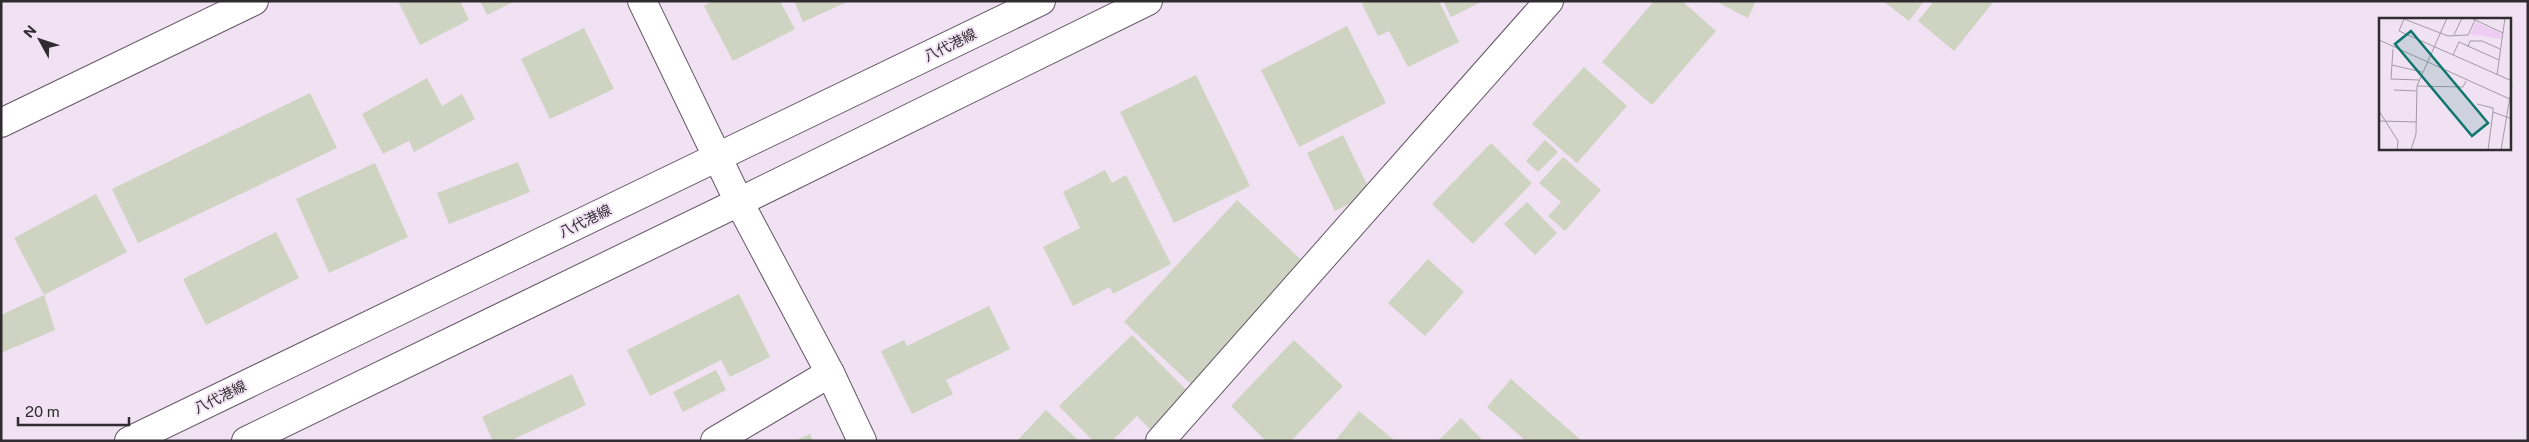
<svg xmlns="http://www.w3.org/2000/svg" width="2529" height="442" font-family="'Public Sans','Noto Sans JP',sans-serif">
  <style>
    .building { fill: #ced4c1 }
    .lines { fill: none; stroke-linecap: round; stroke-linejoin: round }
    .street-casing { stroke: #655966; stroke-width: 30 }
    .secondary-casing { stroke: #655966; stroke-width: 30 }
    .street { stroke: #fff; stroke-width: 28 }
    .secondary { stroke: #fff; stroke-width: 28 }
    .labels { text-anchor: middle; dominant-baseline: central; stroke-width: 4; stroke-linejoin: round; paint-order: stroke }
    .street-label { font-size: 14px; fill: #302b31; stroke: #f0e2f2 }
    .inset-road { fill: none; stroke: #a399a5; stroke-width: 1 }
    .view { fill: #0f766e; fill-opacity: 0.15; stroke: #0f766e; stroke-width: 2.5 }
    .inset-edge { fill: none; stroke: #302b31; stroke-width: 2.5 }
  </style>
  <rect width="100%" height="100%" fill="#f0e2f2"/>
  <path class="building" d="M 398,1 L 460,1 L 469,20 L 420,45 Z
    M 480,1 L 515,1 L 487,15 Z
    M 712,1 L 780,1 L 795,29 L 733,61 L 704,6 Z
    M 794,1 L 849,1 L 803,22 Z
    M 1367,1 L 1439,1 L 1459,42 L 1408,67 L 1389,31 L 1378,36 L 1362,4 Z
    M 1443,1 L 1483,1 L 1451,17 Z
    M 1654,1 L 1682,1 L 1716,31 L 1652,105 L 1602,62 Z
    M 1715,1 L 1756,1 L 1748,18 Z
    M 1883,1 L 1924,1 L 1909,21 Z
    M 1934,1 L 1994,1 L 1954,51 L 1918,21 Z
    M 1347,26 L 1386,103 L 1299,147 L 1261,70 Z
    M 584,28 L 614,89 L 550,119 L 521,59 Z
    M 1584,67 L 1627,106 L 1577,163 L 1532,124 Z
    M 1196,75 L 1250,186 L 1174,223 L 1120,112 Z
    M 427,78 L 442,106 L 462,94 L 475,119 L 414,152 L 409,141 L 383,154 L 362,114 Z
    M 310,93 L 337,148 L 138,243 L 112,189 Z
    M 1343,135 L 1371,193 L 1335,211 L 1307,153 Z
    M 1545,140 L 1558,152 L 1538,172 L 1526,161 Z
    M 1491,143 L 1532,183 L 1473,244 L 1432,204 Z
    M 1563,157 L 1601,190 L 1565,231 L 1548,216 L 1561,202 L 1539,183 Z
    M 518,162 L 530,192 L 449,224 L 437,193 Z
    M 375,163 L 408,237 L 329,273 L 296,199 Z
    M 1105,170 L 1112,183 L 1126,175 L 1171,264 L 1113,294 L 1110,287 L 1073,306 L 1043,247 L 1080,228 L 1063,192 Z
    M 96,194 L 127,252 L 44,295 L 55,330 L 1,353 L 1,315 L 44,295 L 14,238 Z
    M 1237,200 L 1308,266 L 1195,388 L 1124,322 Z
    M 1527,202 L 1557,233 L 1535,255 L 1504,224 Z
    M 276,232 L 299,278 L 206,325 L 183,279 Z
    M 1428,259 L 1464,292 L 1425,336 L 1388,303 Z
    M 739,294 L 770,357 L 730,377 L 721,360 L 650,396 L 627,350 Z
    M 989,306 L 1010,349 L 946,380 L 953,394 L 912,414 L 881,351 L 904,340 L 907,346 Z
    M 1132,335 L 1194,398 L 1156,435 L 1137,416 L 1112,441 L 1093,441 L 1059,406 Z
    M 1294,340 L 1343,386 L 1291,441 L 1266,441 L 1231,406 Z
    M 716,370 L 726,390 L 683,412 L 673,392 Z
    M 572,374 L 586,405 L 510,441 L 493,441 L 482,417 Z
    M 1511,379 L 1582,441 L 1526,441 L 1487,407 Z
    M 1046,410 L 1079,441 L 1017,441 Z
    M 1359,411 L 1395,441 L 1335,441 Z
    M 1461,418 L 1483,441 L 1438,441 Z
    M 810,434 L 813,441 L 795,441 Z"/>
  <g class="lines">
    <g class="street-casing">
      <path id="street" d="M 715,441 L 830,373
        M 1160,441 L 1549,1"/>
    </g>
    <g class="secondary-casing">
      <path id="secondary" d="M 642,1 L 739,202 L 830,373 L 862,441
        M 1,123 L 254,1
        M 129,441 L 1041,1
        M 246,441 L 739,202 L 1148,1"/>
    </g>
    <use href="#street" class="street"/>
    <use href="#secondary" class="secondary"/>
  </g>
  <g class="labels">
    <g class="street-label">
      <text transform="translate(950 45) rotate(-26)">八代港線</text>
      <text transform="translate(585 221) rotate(-26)">八代港線</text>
      <text transform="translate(220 397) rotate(-26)">八代港線</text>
    </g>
  </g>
  <g transform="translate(2379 18)">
    <rect width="132" height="132" fill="#f0e2f2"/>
    <path d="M 97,4 L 123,16 L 122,21 L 91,16 Z" fill="#edcdf1"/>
    <path class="inset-road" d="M 92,0 L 124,15M 97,0 L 89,17 L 69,18 L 25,1 L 20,13 L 133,63M 75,17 L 83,0M 0,22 L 133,82M 89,29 L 91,23 L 103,23 L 121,31M 14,31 L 12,61 L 40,62M 74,37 L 80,24 L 120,42M 13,47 L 43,54M 118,57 L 126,0M 38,68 L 84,69 L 87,63M 15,72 L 38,73M 98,86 L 114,90 L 114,94M 0,93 L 19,123 L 18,132M 0,103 L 38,104M 32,132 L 37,116 L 38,68 L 68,0M 109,132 L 114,94 L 133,101M 122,132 L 133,67"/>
    <path class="view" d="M 32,13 L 109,105 L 93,118 L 16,26 Z"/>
    <rect width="132" height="132" class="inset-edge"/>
  </g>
  <rect width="2529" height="442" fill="none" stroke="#302b31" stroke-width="5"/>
  <g transform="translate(40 40) rotate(310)" stroke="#f0e2f2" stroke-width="4" paint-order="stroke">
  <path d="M0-4L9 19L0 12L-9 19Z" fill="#302b31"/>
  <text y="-8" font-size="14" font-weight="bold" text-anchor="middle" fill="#302b31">N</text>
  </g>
  <path d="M18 417v8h111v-8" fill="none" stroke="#302b31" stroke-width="2.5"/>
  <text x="25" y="417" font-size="15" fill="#302b31" stroke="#f0e2f2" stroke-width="4" paint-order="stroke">20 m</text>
</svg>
